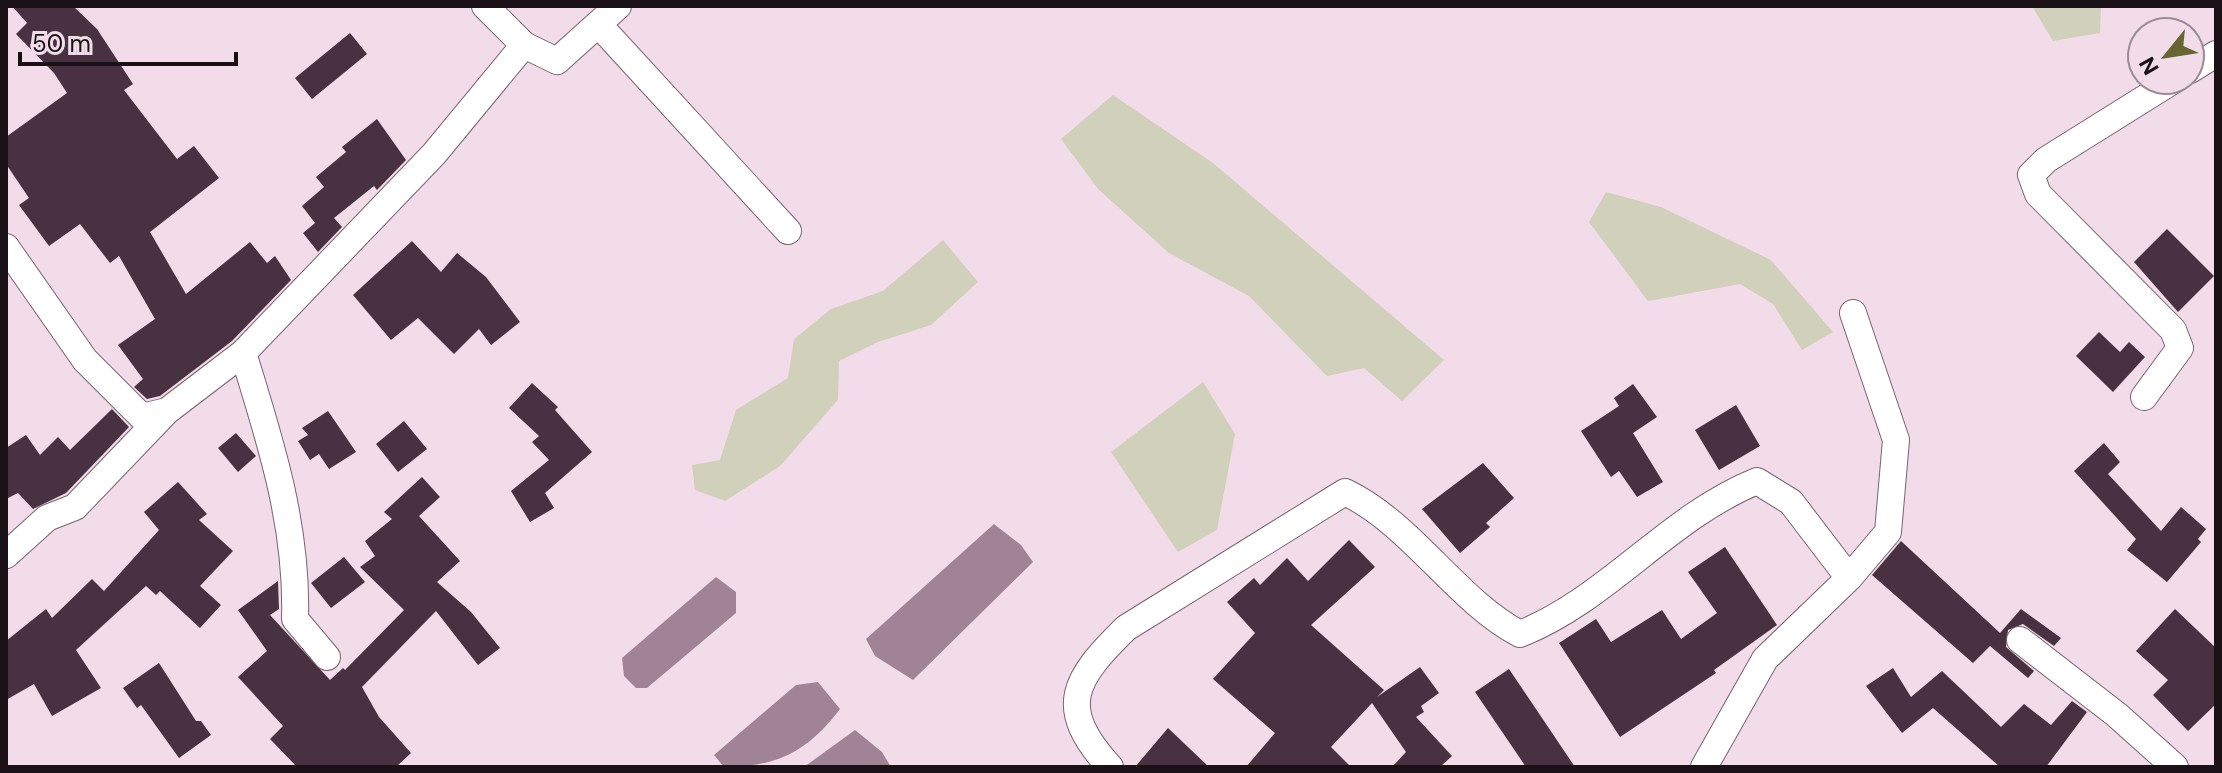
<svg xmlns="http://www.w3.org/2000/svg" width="2222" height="773" font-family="'DM Sans',sans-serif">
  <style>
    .green { fill: #d0d0bb }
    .water { fill: #a08496 }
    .building { fill: #483140 }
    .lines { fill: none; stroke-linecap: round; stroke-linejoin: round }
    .street-casing { stroke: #776470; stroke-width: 28 }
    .street { stroke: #fff; stroke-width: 26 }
  </style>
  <rect width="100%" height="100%" fill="#f2dcea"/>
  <path class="green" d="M 2032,6 L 2101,6 L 2100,33 L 2053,41 Z
    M 1113,95 L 1213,163 L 1444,360 L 1402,401 L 1364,368 L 1327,376 L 1249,296 L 1169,253 L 1098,189 L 1061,139 Z
    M 1606,192 L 1661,207 L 1771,260 L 1833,332 L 1802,350 L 1773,304 L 1740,284 L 1648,301 L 1589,222 Z
    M 943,240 L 978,282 L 931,325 L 878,342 L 839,361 L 838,400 L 780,466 L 725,501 L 695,490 L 692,465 L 720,460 L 736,410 L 788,378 L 794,339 L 831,309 L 883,291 Z
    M 1203,382 L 1235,434 L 1217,530 L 1178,552 L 1111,452 Z"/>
  <path class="water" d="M 994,524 L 1021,545 L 1033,562 L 913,680 L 875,656 L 866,639 Z
    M 716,577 L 736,592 L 736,613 L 647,688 L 636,688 L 624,676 L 622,658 Z
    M 818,682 L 840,709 C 808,751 778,767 724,767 L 714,755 L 796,685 Z
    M 855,730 L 882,752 L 891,767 L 804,767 Z"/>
  <path class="building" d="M 12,6 L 73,6 L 97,29 L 133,84 L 124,90 L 177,159 L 194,146 L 219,178 L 150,232 L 186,294 L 250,242 L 267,263 L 275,256 L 291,280 L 232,341 L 160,396 L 147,399 L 134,387 L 143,379 L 118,345 L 155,319 L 119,256 L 110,263 L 80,224 L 49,246 L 19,205 L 29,198 L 6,164 L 6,137 L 67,93 L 54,73 L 16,34 L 27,23 Z
    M 350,33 L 367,54 L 312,99 L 295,78 Z
    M 377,119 L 406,160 L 377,190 L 374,186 L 334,218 L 342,227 L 318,252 L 303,233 L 315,223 L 302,206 L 324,187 L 316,177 L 346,152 L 342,147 Z
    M 2167,229 L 2214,276 L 2178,312 L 2134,262 Z
    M 412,241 L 441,272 L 457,253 L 486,277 L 520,322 L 491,345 L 479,329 L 454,354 L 418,318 L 391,340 L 353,295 Z
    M 2099,332 L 2120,352 L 2129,342 L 2145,357 L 2113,392 L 2076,356 Z
    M 532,383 L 558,407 L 555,410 L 592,452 L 545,493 L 554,508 L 530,522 L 511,491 L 549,460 L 532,442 L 539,436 L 509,408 Z
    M 1633,384 L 1657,417 L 1633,433 L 1663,482 L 1637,497 L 1619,471 L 1611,477 L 1581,431 L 1619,406 L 1614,398 Z
    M 1736,405 L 1760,446 L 1719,470 L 1695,430 Z
    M 112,409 L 129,427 L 66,493 L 33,509 L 18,493 L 6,499 L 6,448 L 26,435 L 40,455 L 58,437 L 70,450 Z
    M 328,411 L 356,452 L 329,469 L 319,454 L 310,460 L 298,441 L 308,435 L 302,428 Z
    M 404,421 L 427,449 L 398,472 L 376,444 Z
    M 236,433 L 256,456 L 238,472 L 218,448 Z
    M 2104,443 L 2120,462 L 2108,474 L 2161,531 L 2181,507 L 2206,529 L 2198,539 L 2201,542 L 2167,582 L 2127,550 L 2136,539 L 2074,471 Z
    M 1483,463 L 1514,498 L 1486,523 L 1490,527 L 1460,553 L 1422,509 Z
    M 422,477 L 440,497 L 419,516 L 460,561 L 437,582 L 471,612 L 500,648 L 478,665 L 436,611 L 362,687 L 379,717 L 411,753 L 396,767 L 297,767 L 270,739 L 283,726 L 238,677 L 267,651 L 238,610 L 278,581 L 279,609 L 270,615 L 330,680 L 343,668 L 345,670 L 404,610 L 360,567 L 375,556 L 365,541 L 392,519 L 384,512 Z
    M 178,482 L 207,514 L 199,520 L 233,551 L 200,586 L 221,605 L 200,628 L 160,591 L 156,595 L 146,586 L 76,650 L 101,688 L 52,716 L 34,684 L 6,700 L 6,641 L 46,609 L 52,618 L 92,579 L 104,591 L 159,530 L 144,512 Z
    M 1349,540 L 1375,567 L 1311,625 L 1384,690 L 1377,697 L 1420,667 L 1439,693 L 1421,706 L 1424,712 L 1416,717 L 1452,756 L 1440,767 L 1392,767 L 1406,752 L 1372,703 L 1331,747 L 1351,767 L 1246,767 L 1275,733 L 1213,679 L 1255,633 L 1227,602 L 1254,578 L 1260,585 L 1287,558 L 1308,581 Z
    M 1901,541 L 2000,633 L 2021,609 L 2061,638 L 2054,646 L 2023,624 L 2008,630 L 2006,647 L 2034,671 L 2028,678 L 1990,646 L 1973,663 L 1872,575 Z
    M 1725,547 L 1777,625 L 1714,670 L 1716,673 L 1620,737 L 1559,643 L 1596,619 L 1611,642 L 1662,610 L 1681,639 L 1717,613 L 1688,572 Z
    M 344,557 L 365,582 L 331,608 L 311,583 Z
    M 2175,609 L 2216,648 L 2216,704 L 2188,731 L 2153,695 L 2168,680 L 2136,651 Z
    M 159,663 L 196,721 L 201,721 L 211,735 L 179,758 L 141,705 L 137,708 L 123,688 Z
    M 1893,668 L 1911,697 L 1942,671 L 2001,727 L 2024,704 L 2051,725 L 2072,701 L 2087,712 L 2046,767 L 2000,767 L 1933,708 L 1902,733 L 1866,686 Z
    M 1509,669 L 1575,767 L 1526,767 L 1475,692 Z
    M 1168,728 L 1209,767 L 1135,767 Z"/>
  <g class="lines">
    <g class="street-casing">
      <path id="street" d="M 485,6 L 524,45 L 557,61 L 618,6
        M 599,25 L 788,231
        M 2190,70 L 2216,54
        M 6,247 L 85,360 L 142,417 L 167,411
        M 243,353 C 270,440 298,526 295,619 L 327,657
        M 2144,397 L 2180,348 L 2173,330 L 2038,194 L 2031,175 L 2046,160 L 2174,80
        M 6,555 L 47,518 L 75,507 L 167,411 L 243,353 L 434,154 L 524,45
        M 2020,640 L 2117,715 L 2175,767
        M 1110,767 C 1055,707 1074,679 1126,628 L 1345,492 C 1412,524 1457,601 1520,634 C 1608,599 1668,517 1757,481 L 1791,502 L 1849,578
        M 1704,767 L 1765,659 L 1849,578 L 1888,532 L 1896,440 L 1853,313"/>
    </g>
    <use href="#street" class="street"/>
  </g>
  <rect width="2222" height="773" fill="none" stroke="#191116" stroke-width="16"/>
  <g transform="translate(2166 56) rotate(240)"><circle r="38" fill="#f2dcea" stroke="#9b8b95" stroke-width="2"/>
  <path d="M0-6L14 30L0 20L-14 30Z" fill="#676532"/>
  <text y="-12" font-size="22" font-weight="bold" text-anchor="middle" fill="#191116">N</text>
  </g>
  <path d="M20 52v12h216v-12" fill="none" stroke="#191116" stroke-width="4"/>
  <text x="32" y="52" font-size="24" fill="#191116" stroke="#f2dcea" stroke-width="6" paint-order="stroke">50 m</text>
</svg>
